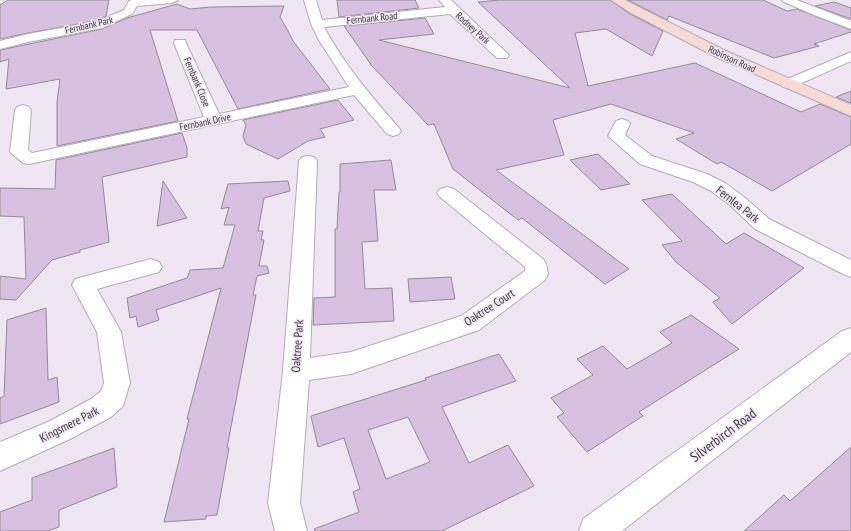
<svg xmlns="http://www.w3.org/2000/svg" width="851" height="531" font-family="'PT Sans Narrow',sans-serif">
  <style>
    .building { fill: #d8c0e0; stroke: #948b97; fill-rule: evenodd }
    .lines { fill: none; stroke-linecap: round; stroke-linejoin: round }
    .street-casing { stroke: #b4abb8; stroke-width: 2 }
    .secondary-casing { stroke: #b4abb8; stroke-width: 2 }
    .street { fill: #fff; fill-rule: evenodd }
    .secondary { fill: #f8dad7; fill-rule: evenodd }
    .labels { text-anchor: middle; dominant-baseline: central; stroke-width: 3; stroke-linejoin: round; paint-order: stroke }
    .far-street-label { font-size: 10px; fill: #3e3a40; stroke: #f0e6f3 }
    .street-label { font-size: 12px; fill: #3e3a40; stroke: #f0e6f3 }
    .near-street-label { font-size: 14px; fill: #3e3a40; stroke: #f0e6f3 }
  </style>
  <rect width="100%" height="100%" fill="#f0e6f3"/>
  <path class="building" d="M 8,0 L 109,0 L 106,16 L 95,21 L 28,33 L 0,39 L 0,5 Z
    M 337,0 L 415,0 L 419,8 L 339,17 Z
    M 500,0 L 610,0 L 630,14 L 663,31 L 652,56 L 606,29 L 575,33 L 588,86 L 695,63 L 801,112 L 820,104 L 851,117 L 851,144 L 772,191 L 721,162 L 717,164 L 676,139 L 694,133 L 611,104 L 553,120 L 564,155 L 496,170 L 629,269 L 605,284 L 522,218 L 518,220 L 453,169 L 434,124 L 428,125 L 372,66 L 344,26 L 425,18 L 434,34 L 379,40 L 570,88 L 478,2 Z
    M 628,0 L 763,0 L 787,11 L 797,9 L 851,30 L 851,32 L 814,44 L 819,46 L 774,58 L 669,16 L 667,20 Z
    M 834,2 L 851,8 L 851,19 L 815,6 Z
    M 177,4 L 190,9 L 211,7 L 284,6 L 280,17 L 288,31 L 293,41 L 330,89 L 238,109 L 197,30 L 150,30 L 178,121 L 57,146 L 57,102 L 60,79 L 6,89 L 9,59 L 0,62 L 0,50 L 102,29 L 127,18 Z
    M 851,91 L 851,103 L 836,97 Z
    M 338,100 L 354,120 L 320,129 L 325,137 L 308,141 L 278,159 L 246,144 L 243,136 L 246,125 L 243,120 Z
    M 182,133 L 187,148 L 187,157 L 102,177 L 109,242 L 80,250 L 80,252 L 52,260 L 16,300 L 0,299 L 0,276 L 26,279 L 24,217 L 0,216 L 0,188 L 55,189 L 56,160 Z
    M 598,154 L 613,168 L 630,184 L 601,190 L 570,160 Z
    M 391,160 L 396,190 L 374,190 L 378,241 L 362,242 L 365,289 L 392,288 L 394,321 L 313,325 L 314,298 L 335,297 L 335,229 L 337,229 L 339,192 L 340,192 L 340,164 Z
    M 163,181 L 187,218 L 157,226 Z
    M 288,181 L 290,191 L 264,198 L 258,231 L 263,231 L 261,240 L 264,240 L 259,266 L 267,266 L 269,273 L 257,276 L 253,295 L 256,295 L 227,448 L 229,448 L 217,515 L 206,516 L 206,519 L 164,522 L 189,419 L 187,419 L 221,288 L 156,310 L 159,320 L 138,327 L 136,316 L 130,318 L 127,298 L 187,278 L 190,270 L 223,268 L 235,225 L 224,225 L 229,207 L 221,209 L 228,184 Z
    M 672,194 L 726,244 L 744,233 L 804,268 L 732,324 L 713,302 L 720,298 L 676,262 L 662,245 L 682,241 L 642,200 Z
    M 451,277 L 455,299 L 410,302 L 408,279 Z
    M 46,308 L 48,380 L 57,377 L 59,402 L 0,424 L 0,398 L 4,396 L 7,320 Z
    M 691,315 L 739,349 L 639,412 L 643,416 L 587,452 L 557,417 L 564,413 L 551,398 L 593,375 L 577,359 L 603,346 L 627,369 L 672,343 L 660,332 Z
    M 499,354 L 516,381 L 442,407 L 469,463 L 508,445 L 534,486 L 442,531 L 315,531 L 314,529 L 359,512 L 353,492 L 360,489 L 344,438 L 318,447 L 311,416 L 426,380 L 425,378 ZM 408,417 L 430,462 L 386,479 L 368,430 Z
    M 851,447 L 851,531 L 744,531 L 784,495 L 790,501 Z
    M 114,448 L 117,487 L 59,510 L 59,527 L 48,531 L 0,531 L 0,512 L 32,500 L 32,478 Z"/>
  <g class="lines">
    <g class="street-casing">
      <path id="street" d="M 132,0 L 178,0 L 172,3 L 137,6 L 132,14 L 102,28 L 28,42 L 0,49 L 0,41 L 28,34 L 95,22 L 124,10 L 129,1 Z
        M 304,0 L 316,0 L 322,20 L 445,7 L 439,0 L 451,0 L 509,55 L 507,58 L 497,58 L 450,14 L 324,27 C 344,64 371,96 399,128 L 401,131 L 399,134 L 393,136 L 387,134 L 354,95 L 29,164 L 23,163 L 10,152 L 15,110 L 17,107 L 23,105 L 29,107 L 31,110 L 28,150 L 32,153 L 204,117 L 174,43 L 175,40 L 185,40 L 186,43 L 219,114 L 349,87 L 320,42 L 311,24 Z
        M 782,0 L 797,0 L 851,21 L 851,29 L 814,15 L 784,2 Z
        M 851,52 L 851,61 L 793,87 L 788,88 L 783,87 L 781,84 L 783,81 Z
        M 622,119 L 628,121 L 630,124 L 625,135 L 652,156 L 707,174 L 725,183 L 744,197 L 769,219 L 851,260 L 851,277 L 843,274 L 755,229 L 730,205 L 711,191 L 693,182 L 640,164 L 608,136 L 616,121 Z
        M 308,156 L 314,157 L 317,161 L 310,358 L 351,352 L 461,316 L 525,271 L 525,267 L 440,197 L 437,193 L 440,189 L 447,187 L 454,189 L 543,259 L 546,264 L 548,274 L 545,280 L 479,330 L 351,374 L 309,380 L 300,503 L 307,531 L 275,531 L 268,503 L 283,371 L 299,161 L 302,157 Z
        M 151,259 L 159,262 L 162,267 L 159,272 L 97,289 L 121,332 L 130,383 L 123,406 L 111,417 L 70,439 L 0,471 L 0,442 L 50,421 L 91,399 L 101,391 L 104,383 L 97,332 L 72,285 L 75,279 Z
        M 851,328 L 851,352 L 622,531 L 579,531 L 583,519 L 842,331 Z"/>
    </g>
    <g class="secondary-casing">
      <path id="secondary" d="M 611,0 L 625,0 L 726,51 L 851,105 L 851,116 L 716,57 L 631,13 Z"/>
    </g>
    <use href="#street" class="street"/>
    <use href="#secondary" class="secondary"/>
  </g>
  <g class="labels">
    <g class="far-street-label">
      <text transform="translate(372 18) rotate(-6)">Fernbank Road</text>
      <text transform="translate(89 25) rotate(-13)">Fernbank Park</text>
      <text transform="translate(473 28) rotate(42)">Rodney Park</text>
      <text transform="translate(732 59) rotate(25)">Robinson Road</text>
      <text transform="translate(197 82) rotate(67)">Fernbank Close</text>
      <text transform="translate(205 122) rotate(-12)">Fernbank Drive</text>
    </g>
    <g class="street-label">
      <text transform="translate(738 204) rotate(38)">Fernlea Park</text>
      <text transform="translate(489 307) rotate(-33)">Oaktree Court</text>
      <text transform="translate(297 346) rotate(-86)">Oaktree Park</text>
      <text transform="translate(69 424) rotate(-27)">Kingsmere Park</text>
    </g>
    <g class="near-street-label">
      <text transform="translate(723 435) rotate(-37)">Silverbirch Road</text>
    </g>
  </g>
</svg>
